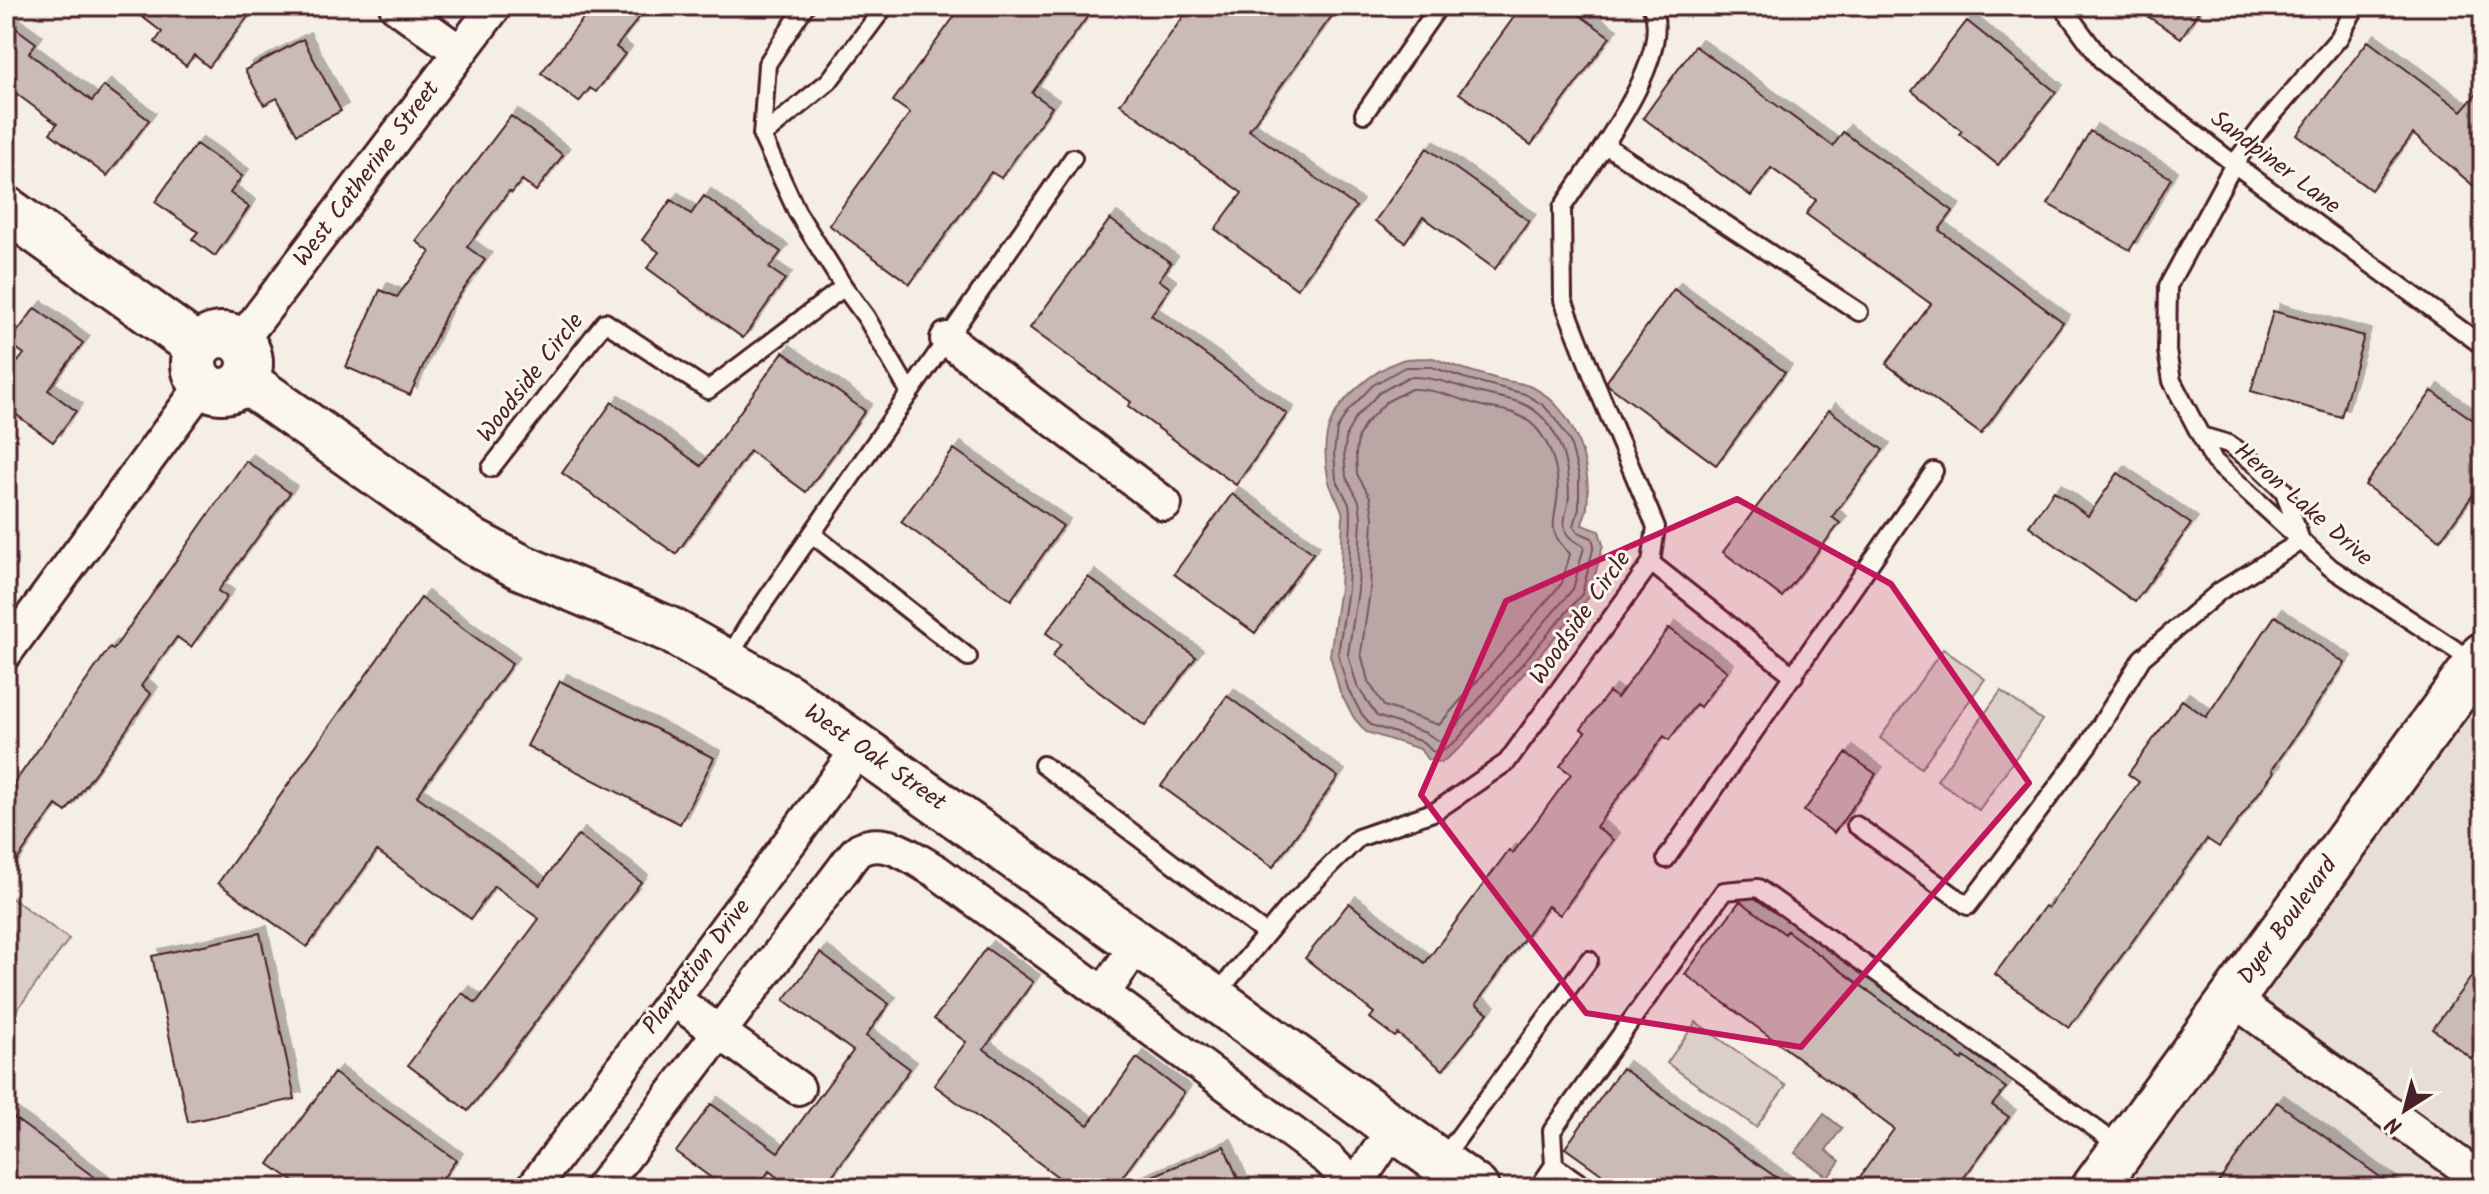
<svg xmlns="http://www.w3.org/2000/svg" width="2489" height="1194" font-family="Kalam,sans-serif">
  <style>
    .built { fill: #e7dfd6 }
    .green { fill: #dbd0c9; stroke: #92787a; stroke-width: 2 }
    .water { fill: #baa7a5; stroke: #8d7174; stroke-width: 2 }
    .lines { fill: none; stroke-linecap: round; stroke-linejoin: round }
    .shore { stroke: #77555c; stroke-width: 2 }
    .building { fill: #cabbb6; stroke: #4a1f2b; stroke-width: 2; filter: url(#shadow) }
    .lane-casing { stroke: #4a1f2b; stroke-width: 22 }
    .street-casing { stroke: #4a1f2b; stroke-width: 38 }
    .secondary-casing { stroke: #4a1f2b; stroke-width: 50 }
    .lane { stroke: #fbf7ec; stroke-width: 16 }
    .street { stroke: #fbf7ec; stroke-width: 32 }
    .secondary { stroke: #fbf7ec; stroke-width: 44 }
    .marked { fill: #c2185b; fill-opacity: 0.2; stroke: #c2185b; stroke-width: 6; stroke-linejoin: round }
    .labels { text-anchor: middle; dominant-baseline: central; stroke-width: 6; stroke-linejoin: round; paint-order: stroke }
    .street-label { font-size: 24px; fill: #4a1f2b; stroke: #fbf7ec }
  </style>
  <defs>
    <filter id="shadow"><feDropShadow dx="7" dy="-7" stdDeviation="0" flood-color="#0004"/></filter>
  </defs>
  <rect width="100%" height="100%" fill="#f4eee4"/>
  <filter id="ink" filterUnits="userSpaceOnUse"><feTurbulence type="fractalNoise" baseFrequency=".0125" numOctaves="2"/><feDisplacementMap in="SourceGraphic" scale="16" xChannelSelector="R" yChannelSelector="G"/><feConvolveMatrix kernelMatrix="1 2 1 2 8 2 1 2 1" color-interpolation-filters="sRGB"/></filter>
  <g filter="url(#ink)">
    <path class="built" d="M 2483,682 L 2483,1188 L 2113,1188 Z"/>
    <path class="green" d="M 1943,649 L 1985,679 L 1921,768 L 1880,738 Z
      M 2001,691 L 2042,720 L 1979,810 L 1937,780 Z
      M 6,894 L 69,939 L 6,1025 Z
      M 1696,1022 L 1786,1086 L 1756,1127 L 1667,1063 Z"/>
    <path class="water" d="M 1433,358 C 1455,367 1476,373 1498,379 C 1508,382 1519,382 1529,386 C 1573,404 1592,464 1587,507 C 1586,514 1583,518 1582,525 L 1599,531 L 1603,545 L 1589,597 L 1462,746 L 1441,763 L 1427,759 L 1420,749 L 1366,732 L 1354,718 L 1340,692 L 1330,655 L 1340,588 L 1343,517 C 1342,502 1330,493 1328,477 C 1325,461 1324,442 1329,427 C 1339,398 1374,370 1402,360 C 1411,357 1423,359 1433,358 Z
      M 1824,1114 L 1842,1128 L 1826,1150 L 1840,1161 L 1828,1177 L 1795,1153 Z"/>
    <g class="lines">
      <path class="shore" d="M 1405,367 L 1432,367 L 1464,378 L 1525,394 L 1543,405 L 1556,419 L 1570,442 L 1579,476 L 1579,508 L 1574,526 L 1578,532 L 1592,538 L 1594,545 L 1582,594 L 1457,740 L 1439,753 L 1432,751 L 1423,742 L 1371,725 L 1361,713 L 1348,689 L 1338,654 L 1348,589 L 1351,517 L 1349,504 L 1336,479 L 1334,453 L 1337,429 L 1348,411 L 1373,385 Z
        M 1408,377 C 1435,376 1459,387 1485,394 C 1497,397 1510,399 1521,403 C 1557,417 1569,462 1569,496 C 1569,508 1561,520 1566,532 C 1569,540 1578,542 1584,547 L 1573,589 L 1450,733 L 1439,741 L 1426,733 L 1377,716 L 1357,686 L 1348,654 L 1358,590 L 1361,517 L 1359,501 L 1346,477 L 1344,454 L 1347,433 L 1356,417 L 1379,393 Z
        M 1411,389 C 1436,388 1459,400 1482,406 C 1494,409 1508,410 1518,415 C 1548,428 1561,470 1557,500 C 1553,529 1548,531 1570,554 L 1562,583 L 1439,725 L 1384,706 L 1368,681 L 1361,653 L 1370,591 L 1373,517 L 1370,497 L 1357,474 L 1356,454 L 1358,437 L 1365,424 L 1386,402 Z"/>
    </g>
    <path class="building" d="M 128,6 L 256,6 L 209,67 L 194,55 L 186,66 L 155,42 L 162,32 Z
      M 593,6 L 648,6 L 616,47 L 625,54 L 596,92 L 590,88 L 579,102 L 541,73 Z
      M 962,6 L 1095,6 L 1032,93 L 1052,107 L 1001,178 L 991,172 L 910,284 L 829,225 L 910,113 L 893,101 Z
      M 1191,6 L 1339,6 L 1249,130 L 1356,207 L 1297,289 L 1215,229 L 1242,193 L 1120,104 Z
      M 1522,6 L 1567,6 L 1610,37 L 1531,145 L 1459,93 Z
      M 2132,6 L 2202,6 L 2181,38 Z
      M 6,21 L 36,43 L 29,53 L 92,101 L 104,86 L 149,120 L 107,176 L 50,133 L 57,124 L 6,86 Z
      M 1967,21 L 2056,92 L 1998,165 L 1959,134 L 1962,131 L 1912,91 Z
      M 303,39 L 341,111 L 297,134 L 277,98 L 264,105 L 245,70 Z
      M 2368,41 L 2462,111 L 2483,86 L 2483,194 L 2413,134 L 2371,190 L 2297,135 Z
      M 1695,46 L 1833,146 L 1843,132 L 1953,211 L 1939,230 L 2063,322 L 1981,434 L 1886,364 L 1931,304 L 1806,214 L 1816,200 L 1771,168 L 1751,196 L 1643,118 Z
      M 511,116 L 563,155 L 536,191 L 522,180 L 512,193 L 509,191 L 467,247 L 485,260 L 447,312 L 410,395 L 346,367 L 380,290 L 397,297 L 430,252 L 416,241 Z
      M 2090,131 L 2171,178 L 2130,250 L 2048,204 Z
      M 196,144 L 242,176 L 230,193 L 249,207 L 215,256 L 192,239 L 198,232 L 155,202 Z
      M 1427,148 L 1529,221 L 1495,269 L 1423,217 L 1405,242 L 1375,221 Z
      M 704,196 L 781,252 L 769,268 L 785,279 L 743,338 L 647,268 L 659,252 L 642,240 L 671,200 L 691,214 Z
      M 1110,219 L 1171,263 L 1159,280 L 1170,288 L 1151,315 L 1287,414 L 1236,485 L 1128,406 L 1131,402 L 1030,328 Z
      M 1674,289 L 1785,372 L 1716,465 L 1608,385 L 1607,381 Z
      M 35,308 L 83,343 L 48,390 L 76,411 L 53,442 L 6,407 L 6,377 L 24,354 L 9,343 Z
      M 2273,311 L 2364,336 L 2341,417 L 2251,391 Z
      M 783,352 L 865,411 L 806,492 L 750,451 L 676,554 L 562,473 L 612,402 L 701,466 Z
      M 2432,391 L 2483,427 L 2483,481 L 2440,540 L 2365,485 Z
      M 1829,410 L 1883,450 L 1832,517 L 1840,523 L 1782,597 L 1723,552 Z
      M 954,449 L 1063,526 L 1011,600 L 901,522 Z
      M 246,461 L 290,493 L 218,591 L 227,597 L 191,647 L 177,637 L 141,686 L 151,694 L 122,736 L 66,812 L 56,805 L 6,876 L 6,795 L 110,647 L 113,650 Z
      M 2118,473 L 2191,524 L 2135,602 L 2029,526 L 2054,491 L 2088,516 Z
      M 1232,494 L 1313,553 L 1255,633 L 1174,574 Z
      M 1088,577 L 1196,657 L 1145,726 L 1052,657 L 1061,644 L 1046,633 Z
      M 421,598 L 512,664 L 417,796 L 540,885 L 578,835 L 641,882 L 468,1111 L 408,1065 L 462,993 L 476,1003 L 539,919 L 494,886 L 471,919 L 377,851 L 307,947 L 218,883 Z
      M 2275,616 L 2345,663 L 2272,770 L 2274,772 L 2219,847 L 2207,839 L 2069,1028 L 1995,974 L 2045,906 L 2048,908 L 2139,782 L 2128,774 L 2182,700 L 2206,717 Z
      M 1669,628 L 1727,671 L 1700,707 L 1696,704 L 1669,740 L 1664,736 L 1596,827 L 1613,840 L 1560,915 L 1548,906 L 1476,1004 L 1488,1013 L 1443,1070 L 1398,1034 L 1395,1037 L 1370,1018 L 1374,1013 L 1305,958 L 1349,903 L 1425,963 L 1509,850 L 1513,853 L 1571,774 L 1560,766 L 1585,732 L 1581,729 L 1609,692 L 1617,698 Z
      M 560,681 L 714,758 L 680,824 L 527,746 Z
      M 1227,696 L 1338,777 L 1273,867 L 1161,786 Z
      M 1846,753 L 1876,774 L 1834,833 L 1804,811 Z
      M 1740,901 L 1785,934 L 1787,931 L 1962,1060 L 1964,1057 L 2006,1088 L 1992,1105 L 2009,1117 L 1956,1188 L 1852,1188 L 1894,1129 L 1685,974 Z
      M 260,933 L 295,1099 L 188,1122 L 152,956 Z
      M 986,948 L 1033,982 L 984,1049 L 1088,1125 L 1137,1058 L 1184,1093 L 1114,1188 L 1073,1188 L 934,1085 L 966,1042 L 934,1019 Z
      M 820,953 L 889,1004 L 866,1036 L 910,1069 L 823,1188 L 791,1188 L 769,1171 L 757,1188 L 725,1188 L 676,1152 L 711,1104 L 778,1152 L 853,1051 L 784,1000 Z
      M 2483,961 L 2483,1045 L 2472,1059 L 2433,1029 Z
      M 1622,1068 L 1791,1188 L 1621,1188 L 1565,1148 Z
      M 334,1073 L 456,1160 L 436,1188 L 303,1188 L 269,1164 Z
      M 2277,1102 L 2395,1188 L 2214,1188 Z
      M 6,1112 L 109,1188 L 29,1188 L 6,1171 Z
      M 1224,1146 L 1242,1188 L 1124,1188 Z"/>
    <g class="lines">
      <g class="lane-casing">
        <path id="lane" d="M 2062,6 L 2103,62 L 2234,164 L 2483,346
          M 2356,6 L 2339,38 L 2261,128 L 2234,164 L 2168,286 L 2167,351 L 2172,381 L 2214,461 L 2331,568 L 2474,662
          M 1364,114 L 1439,6
          M 762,136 L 829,81 L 885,6
          M 1605,145 L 1859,312
          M 844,287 L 866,317 L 910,393
          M 491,468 L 605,322 L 708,390 L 844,287 L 797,212 L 762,136 L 767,64 L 805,6
          M 812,534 L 968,657
          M 1651,563 L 1794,676
          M 728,659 L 747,627 L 1073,158
          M 1043,765 L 1266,934
          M 1856,825 L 1968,906 L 2089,744 L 2142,658 L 2220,591 L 2301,541 L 2284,491 L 2258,466 L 2229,444 L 2201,436
          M 1666,859 L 1934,471
          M 1215,996 L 1288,908 L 1358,838 L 1436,811 L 1507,762 L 1651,563 L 1656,527 L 1597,387 L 1563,300 L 1562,208 C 1589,165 1677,56 1651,6
          M 1441,1161 L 1589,960
          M 1538,1188 L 1554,1165
          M 1587,1188 L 1554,1165 L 1552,1131 L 1724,891 L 1758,888 L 2121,1147"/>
      </g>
      <g class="street-casing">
        <path id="street" d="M 396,6 L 460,52
          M 947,339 L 1165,504
          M 240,342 L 495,6
          M 6,652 L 204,383
          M 1103,994 L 1138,943
          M 2231,998 L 2483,1181
          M 673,999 L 798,1088
          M 1355,1186 L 1394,1128
          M 533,1188 L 861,746
          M 601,1188 L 844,868 C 848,862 854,853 860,849 C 887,836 914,859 936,871 L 1328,1159 L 1357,1188"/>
      </g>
      <g class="secondary-casing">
        <path id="secondary" d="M 6,209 L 198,347
          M194 363a28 28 0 1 1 56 0a28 28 0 1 1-56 0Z
          M 244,380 L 473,542 L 521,567 L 670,630 L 787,696 L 1214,998 L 1476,1188
          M 2094,1188 L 2483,655"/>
      </g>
      <use href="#lane" class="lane"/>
      <use href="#street" class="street"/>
      <use href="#secondary" class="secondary"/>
    </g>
  </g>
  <path class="marked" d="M 1737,499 L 1891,584 L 2029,783 L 1801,1047 L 1586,1013 L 1421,795 L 1506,601 Z"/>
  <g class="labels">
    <g class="street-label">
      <text transform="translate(2275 163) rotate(37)">Sandpiner Lane</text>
      <text transform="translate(367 174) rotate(-53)">West Catherine Street</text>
      <text transform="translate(531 378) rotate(-52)">Woodside Circle</text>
      <text transform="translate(2303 505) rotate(41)">Heron Lake Drive</text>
      <text transform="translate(1581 618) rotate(-55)">Woodside Circle</text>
      <text transform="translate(875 758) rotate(35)">West Oak Street</text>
      <text transform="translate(2288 921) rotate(-54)">Dyer Boulevard</text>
      <text transform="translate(697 967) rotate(-53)">Plantation Drive</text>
    </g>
  </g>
  <rect width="2489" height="1194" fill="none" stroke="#fbf7ec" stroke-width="32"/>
  <rect x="16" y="16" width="2457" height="1162" fill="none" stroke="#4a1f2b" stroke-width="3" filter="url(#ink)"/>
  <g transform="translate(2405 1110) rotate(216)" stroke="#fbf7ec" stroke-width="6" paint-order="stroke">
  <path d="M0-6L14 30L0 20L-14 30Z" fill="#4a1f2b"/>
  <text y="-12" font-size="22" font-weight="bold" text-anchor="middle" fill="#4a1f2b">N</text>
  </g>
</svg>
